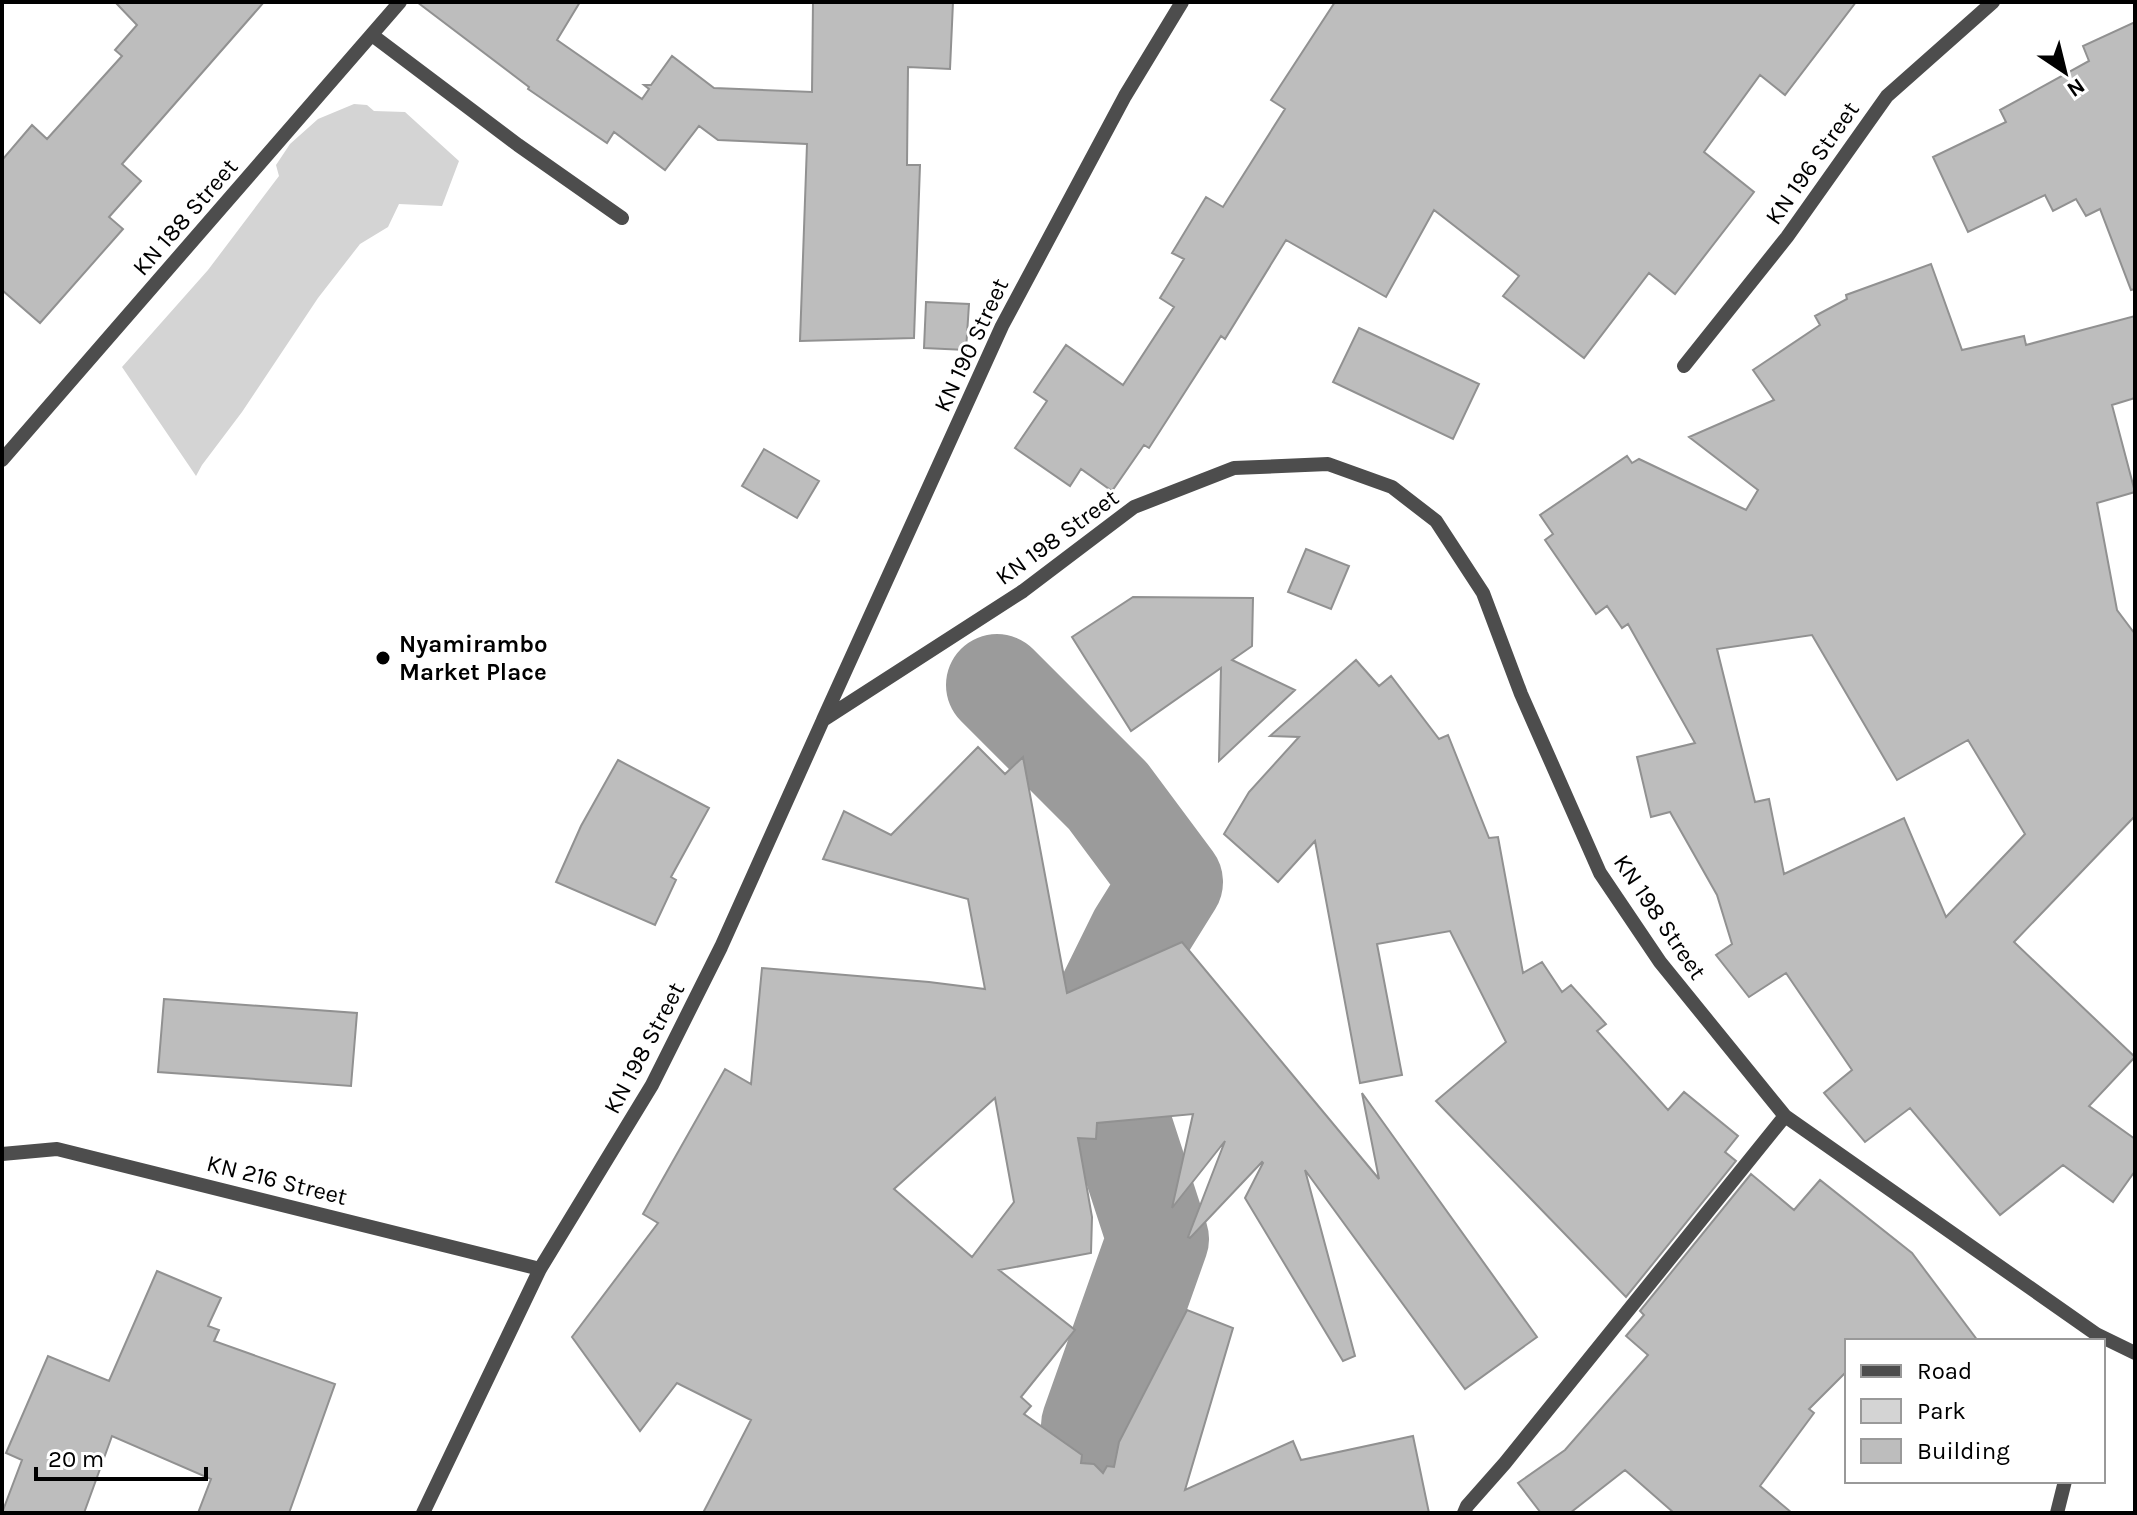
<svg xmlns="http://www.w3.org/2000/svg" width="2137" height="1515" font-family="Karla,sans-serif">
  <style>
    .green { fill: #d4d4d4 }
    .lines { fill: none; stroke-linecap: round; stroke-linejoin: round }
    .river { stroke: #9b9b9b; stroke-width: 102 }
    .building { fill: #bdbdbd; stroke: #919191; stroke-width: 2; fill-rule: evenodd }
    .minor { stroke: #4d4d4d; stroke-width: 14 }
    .poi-dot { fill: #000; stroke: #fff; stroke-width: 3 }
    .labels { text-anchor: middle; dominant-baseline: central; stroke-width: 6; stroke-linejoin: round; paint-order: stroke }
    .street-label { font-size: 24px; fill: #000; stroke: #fff }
    .poi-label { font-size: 24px; font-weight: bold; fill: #000; stroke: #fff; text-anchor: start }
  </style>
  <rect width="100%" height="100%" fill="#fff"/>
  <path class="green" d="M 354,104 L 367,105 L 374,111 L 405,112 L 459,161 L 442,206 L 399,204 L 388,227 L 360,244 L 318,298 L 242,412 L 202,465 L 196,476 L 122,367 L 208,270 L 279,176 L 276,165 L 290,144 L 318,119 Z"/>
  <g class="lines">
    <path class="river" d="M 997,685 L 1108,796 L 1172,882 L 1139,935 L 1104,1006 L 1118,1116 L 1158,1239 L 1092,1425 L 1107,1487 L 1106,1513"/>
  </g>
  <path class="building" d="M 115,2 L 264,2 L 122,164 L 141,181 L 109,217 L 123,229 L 40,323 L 2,290 L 2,160 L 32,125 L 47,139 L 122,56 L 115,50 L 137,25 Z
    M 417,2 L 580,2 L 557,40 L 642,99 L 649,89 L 644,85 L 651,85 L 672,56 L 714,88 L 812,92 L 813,2 L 953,2 L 950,69 L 908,67 L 907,165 L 920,165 L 914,338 L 800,341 L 807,144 L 718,140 L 699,126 L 665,170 L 614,132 L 607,143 L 528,89 L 529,87 Z
    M 1335,2 L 1856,2 L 1785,95 L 1760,75 L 1704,152 L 1754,192 L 1675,294 L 1649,273 L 1584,358 L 1503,296 L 1519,276 L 1434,210 L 1386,297 L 1286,240 L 1225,339 L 1221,336 L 1149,448 L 1144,445 L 1112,491 L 1081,469 L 1070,486 L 1015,448 L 1047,401 L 1034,392 L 1066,345 L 1123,385 L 1174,307 L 1160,298 L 1184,259 L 1172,253 L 1206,197 L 1223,207 L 1285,109 L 1271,100 Z
    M 2135,22 L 2135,289 L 2131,290 L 2100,209 L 2086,216 L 2076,199 L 2053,211 L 2045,195 L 1968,232 L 1933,157 L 2006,122 L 2000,110 L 2089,61 L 2083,46 Z
    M 1931,264 L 1962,350 L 2024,336 L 2026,345 L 2135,316 L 2135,398 L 2112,405 L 2135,492 L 2097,503 L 2117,610 L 2135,634 L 2135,816 L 2014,942 L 2135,1057 L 2089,1106 L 2135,1139 L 2135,1171 L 2113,1202 L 2063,1165 L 2000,1215 L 1910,1108 L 1865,1142 L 1824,1093 L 1852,1070 L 1786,973 L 1749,997 L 1716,955 L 1732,944 L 1717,895 L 1670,812 L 1651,817 L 1637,757 L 1695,743 L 1628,624 L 1622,628 L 1607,606 L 1596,614 L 1545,540 L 1553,534 L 1540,515 L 1627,456 L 1632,463 L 1639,459 L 1746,510 L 1758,490 L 1689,437 L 1774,400 L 1753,370 L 1820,325 L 1815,316 L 1847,299 L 1846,295 ZM 1812,635 L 1897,780 L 1968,740 L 2025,834 L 1946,917 L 1904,818 L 1784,874 L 1769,799 L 1755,802 L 1717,649 Z
    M 926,302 L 969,304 L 966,350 L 924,348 Z
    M 1359,328 L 1479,384 L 1453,439 L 1333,382 Z
    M 764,449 L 819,481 L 797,518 L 742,486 Z
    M 1306,549 L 1349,566 L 1331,609 L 1288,592 Z
    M 1133,597 L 1253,598 L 1252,646 L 1232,660 L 1295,690 L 1219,761 L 1221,668 L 1131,731 L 1072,637 Z
    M 1356,660 L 1379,686 L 1391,676 L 1439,739 L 1448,735 L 1489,838 L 1498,837 L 1523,973 L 1542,962 L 1562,992 L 1571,985 L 1606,1024 L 1597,1031 L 1668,1110 L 1684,1092 L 1738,1136 L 1725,1152 L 1736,1161 L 1626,1297 L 1436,1101 L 1506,1042 L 1450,931 L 1377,944 L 1402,1075 L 1360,1083 L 1315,841 L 1278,882 L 1224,834 L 1249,792 L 1299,737 L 1270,736 Z
    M 978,747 L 1005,774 L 1023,757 L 1067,993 L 1182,942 L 1379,1179 L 1362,1093 L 1537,1337 L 1465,1389 L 1305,1170 L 1355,1356 L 1343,1361 L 1245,1198 L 1263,1163 L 1262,1162 L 1190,1238 L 1188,1237 L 1225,1141 L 1172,1208 L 1193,1114 L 1097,1123 L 1096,1139 L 1078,1138 L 1092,1217 L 1091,1253 L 999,1270 L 1075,1330 L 1021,1397 L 1031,1406 L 1024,1414 L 1082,1455 L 1081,1463 L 1094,1464 L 1103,1473 L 1107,1466 L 1114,1467 L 1119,1442 L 1187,1310 L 1233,1328 L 1185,1490 L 1293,1441 L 1301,1460 L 1413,1436 L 1429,1513 L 703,1513 L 751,1420 L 677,1383 L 640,1431 L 572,1337 L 658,1223 L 643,1214 L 725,1069 L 751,1084 L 762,968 L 929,982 L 985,989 L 968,899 L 823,859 L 844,811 L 891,835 ZM 995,1098 L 1014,1202 L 972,1257 L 894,1189 Z
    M 618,760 L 709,808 L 671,877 L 676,880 L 655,925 L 556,882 L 581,826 Z
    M 164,999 L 357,1013 L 351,1086 L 158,1072 Z
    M 1751,1174 L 1794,1210 L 1820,1180 L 1912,1253 L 1978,1341 L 1847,1341 L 1847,1371 L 1809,1409 L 1814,1413 L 1760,1486 L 1792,1513 L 1674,1513 L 1625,1470 L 1570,1513 L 1541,1513 L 1518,1483 L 1565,1450 L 1648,1355 L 1626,1336 L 1644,1315 L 1640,1311 Z
    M 157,1271 L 221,1298 L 208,1326 L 219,1330 L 214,1341 L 335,1384 L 289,1513 L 198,1513 L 211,1479 L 112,1436 L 84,1513 L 2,1513 L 22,1460 L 6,1453 L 48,1356 L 109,1381 Z"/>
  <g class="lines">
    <path class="minor" d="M 372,35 L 518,145 L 622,218
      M 1684,366 L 1787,237 L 1887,96 L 1993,2
      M 2,460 L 400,2
      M 823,720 L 1002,326 L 1125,96 L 1182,2
      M 2,1154 L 57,1149 L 540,1269
      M 423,1513 L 540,1269 L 652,1085 L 721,947 L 823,720 L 1023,591 L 1134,507 L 1234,468 L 1328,464 L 1392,487 L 1436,521 L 1483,593 L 1521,694 L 1600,873 L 1660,962 L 1785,1116 L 2096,1334 L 2135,1353
      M 1464,1513 L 1467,1506 L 1505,1463 L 1785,1116
      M 2057,1513 L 2065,1481"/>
  </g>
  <circle class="poi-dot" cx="383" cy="658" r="8"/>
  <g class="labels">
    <g class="street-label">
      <text transform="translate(1812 163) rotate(-55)">KN 196 Street</text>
      <text transform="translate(185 217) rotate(-49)">KN 188 Street</text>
      <text transform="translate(971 345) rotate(-65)">KN 190 Street</text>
      <text transform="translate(1057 537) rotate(-36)">KN 198 Street</text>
      <text transform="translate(1660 917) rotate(56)">KN 198 Street</text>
      <text transform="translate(644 1048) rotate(-62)">KN 198 Street</text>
      <text transform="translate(277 1180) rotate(14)">KN 216 Street</text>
    </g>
    <g class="poi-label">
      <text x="399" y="644">Nyamirambo<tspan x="399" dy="28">Market Place</tspan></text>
    </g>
  </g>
  <rect width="2137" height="1515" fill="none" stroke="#000000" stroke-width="8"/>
  <rect x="1845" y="1339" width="260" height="144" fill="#ffffff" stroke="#999999" stroke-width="2"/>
  <rect x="1861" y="1365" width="40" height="12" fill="#4d4d4d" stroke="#999999" stroke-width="2"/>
  <text x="1917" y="1379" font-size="24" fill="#000000">Road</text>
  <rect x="1861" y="1399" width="40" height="24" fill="#d4d4d4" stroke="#999999" stroke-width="2"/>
  <text x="1917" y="1419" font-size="24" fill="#000000">Park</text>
  <rect x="1861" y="1439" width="40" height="24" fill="#bdbdbd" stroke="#999999" stroke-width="2"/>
  <text x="1917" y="1459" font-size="24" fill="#000000">Building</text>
  <g transform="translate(2065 72) rotate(145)" stroke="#ffffff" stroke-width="6" paint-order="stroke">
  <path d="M0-6L14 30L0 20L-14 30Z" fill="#000000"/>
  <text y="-12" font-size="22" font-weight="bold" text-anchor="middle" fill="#000000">N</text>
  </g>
  <path d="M36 1467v12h170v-12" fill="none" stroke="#000000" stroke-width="4"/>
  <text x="48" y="1467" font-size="24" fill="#000000" stroke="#ffffff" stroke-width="6" paint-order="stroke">20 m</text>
</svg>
